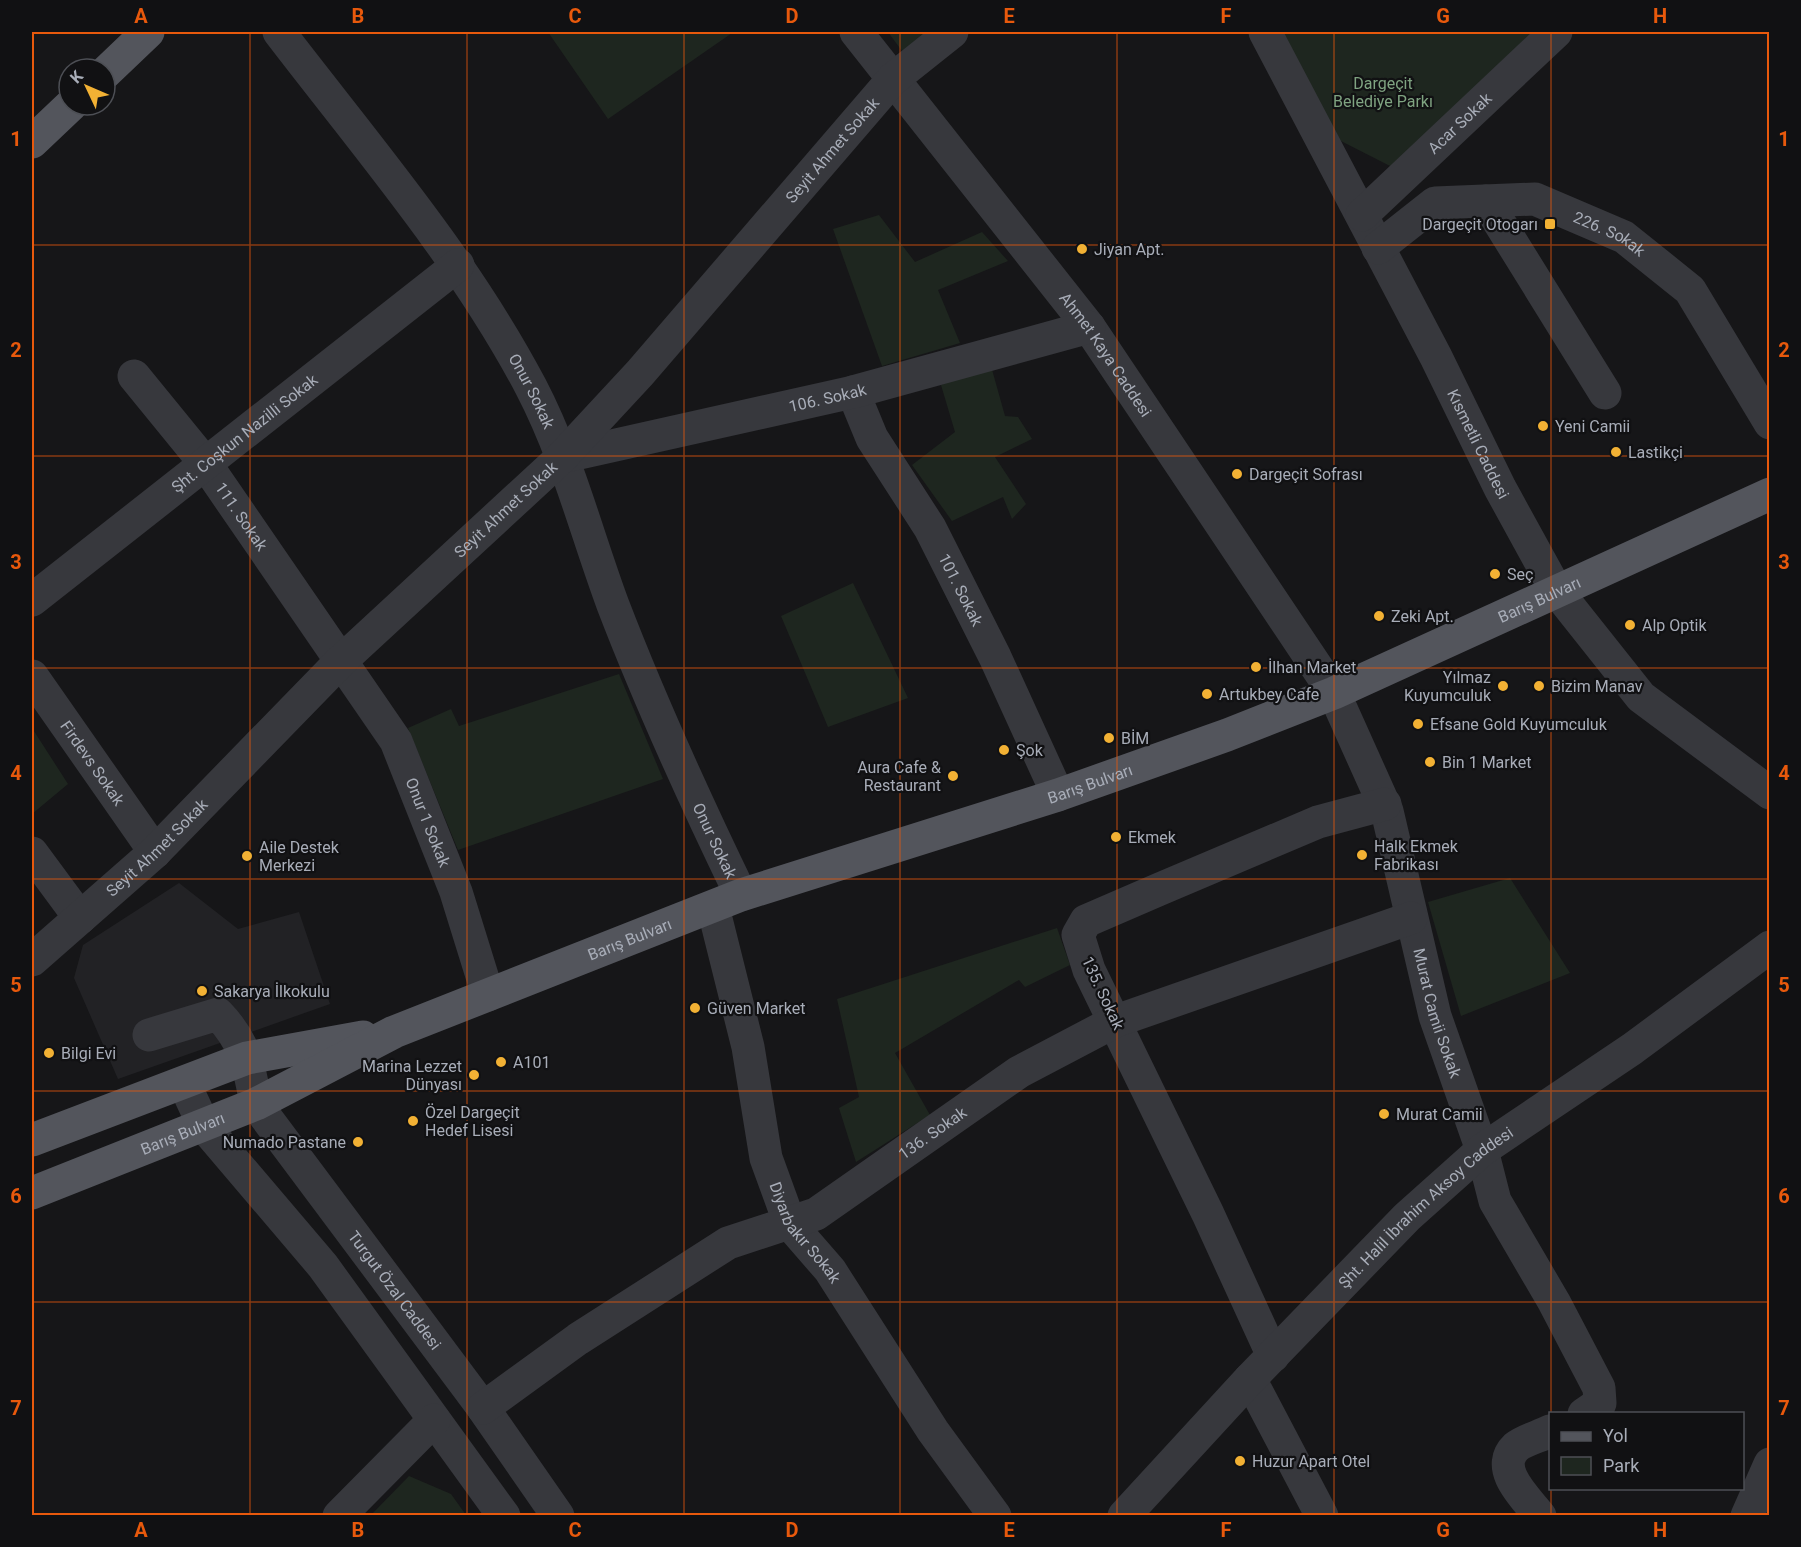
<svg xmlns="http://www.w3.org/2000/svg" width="1801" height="1547" font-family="Roboto,sans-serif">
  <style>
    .built { fill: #222225 }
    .green { fill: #1e261f }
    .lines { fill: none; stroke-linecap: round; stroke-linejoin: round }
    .minor { stroke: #37383d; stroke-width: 33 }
    .major { stroke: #53555c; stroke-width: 33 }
    .grid { fill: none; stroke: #e8590c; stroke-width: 1.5; stroke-opacity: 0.55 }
    .poi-dot { fill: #f2b134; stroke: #111113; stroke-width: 2 }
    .labels { text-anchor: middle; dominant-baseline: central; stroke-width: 4.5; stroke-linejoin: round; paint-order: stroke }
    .park-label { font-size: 16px; fill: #7fa381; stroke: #111113 }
    .street-label { font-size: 16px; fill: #a8adb8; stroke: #111113 }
    .poi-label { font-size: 16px; fill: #a8adb8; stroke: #111113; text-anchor: start }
    .neatline { fill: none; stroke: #e8590c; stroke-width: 2 }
    .grid-label { font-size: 20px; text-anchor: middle; font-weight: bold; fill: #e8590c }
  </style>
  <rect width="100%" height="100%" fill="#161618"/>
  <path class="built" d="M 179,883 L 238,929 L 299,912 L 330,1004 L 118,1079 L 74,978 L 83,945 Z"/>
  <path class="green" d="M 548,32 L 730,32 L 732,33 L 608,119 Z
    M 888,32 L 927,32 L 902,51 Z
    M 1283,32 L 1536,32 L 1392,167 L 1339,140 Z
    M 879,215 L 915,262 L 982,232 L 1008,261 L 938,290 L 960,343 L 882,366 L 833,229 Z
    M 991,366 L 1005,416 L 1018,417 L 1032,439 L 995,457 L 1026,504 L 1012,519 L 1003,497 L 952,521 L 912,465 L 955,432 L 941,385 Z
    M 853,583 L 908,698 L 828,727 L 781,616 Z
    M 619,674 L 663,779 L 458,850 L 408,728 L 451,709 L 459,726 Z
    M 32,728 L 68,784 L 32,814 Z
    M 1510,878 L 1570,973 L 1461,1016 L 1428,902 Z
    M 1057,928 L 1070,965 L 1025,987 L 1019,980 L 895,1053 L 930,1115 L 856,1162 L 839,1108 L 859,1097 L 837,999 Z
    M 409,1476 L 451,1494 L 466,1515 L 371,1515 Z"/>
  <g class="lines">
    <g class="minor">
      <path id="s1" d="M 279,32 C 367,147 463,258 531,387 C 567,456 586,532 613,605 C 651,704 695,800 741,895"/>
      <path id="s2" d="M 856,32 L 1089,327 L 1334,693 L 1387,811 L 1435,1016 L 1482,1150 L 1495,1201 L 1554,1302 L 1599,1388 L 1600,1403 L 1584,1414"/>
      <path id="s3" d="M 1265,32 L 1436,357 L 1500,488 L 1556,590 L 1641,697 L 1770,793"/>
      <path d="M 1486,201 L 1605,393"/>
      <path id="s4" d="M 1362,215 L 1556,32"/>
      <path id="s5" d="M 1378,248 L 1435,203 L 1535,199 L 1624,237 L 1690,290 L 1770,423"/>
      <path id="s6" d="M 134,376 L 205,463 L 396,741 L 456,892 L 488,995"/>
      <path id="s7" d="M 853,392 L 872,438 L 930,528 L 995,657 L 1058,795"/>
      <path id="s8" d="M 562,457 L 853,392 L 1089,327"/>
      <path id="s9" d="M 32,600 L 458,265"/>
      <path id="s10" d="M 32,676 L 155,852"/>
      <path d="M 32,853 L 80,918"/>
      <path id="s11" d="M 713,907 L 748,1047 L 766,1158 L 790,1224 L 830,1270 L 933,1431 L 995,1516"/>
      <path id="s12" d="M 32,960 L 155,852 L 340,662 L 562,457 L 640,373 L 893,79 L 952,32"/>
      <path id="s13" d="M 149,1035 L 218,1014 C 246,1043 249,1066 256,1104 L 483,1408 L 558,1516"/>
      <path d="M 184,1083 L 204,1126 L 323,1266 L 504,1516"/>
      <path d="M 1273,1356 L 1208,1214 L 1089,970 L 1078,935 L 1086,921 L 1160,889 L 1318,822 L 1385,804"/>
      <path d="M 1250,1379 L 1322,1516"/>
      <path id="s14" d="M 483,1408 L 578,1339 L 728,1243 L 816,1214 L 1019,1072 L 1116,1021 L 1411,918"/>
      <path d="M 339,1516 L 434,1420"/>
      <path id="s15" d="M 1124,1516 L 1250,1379 L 1407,1217 L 1482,1150 L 1632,1049 L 1770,947"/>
      <path d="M 1540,1516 C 1527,1499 1493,1469 1516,1447 C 1524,1440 1541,1436 1550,1431"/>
      <path d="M 1747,1516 L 1770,1464"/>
    </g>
    <g class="major">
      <path d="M 105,73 L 148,32"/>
      <path d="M 32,142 L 71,105"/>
      <path d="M 32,1140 L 247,1058 L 363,1037"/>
      <path id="s16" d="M 32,1193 L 256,1104 L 394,1032 L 741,895 L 1058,795 L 1227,735 L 1334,693 L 1770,494"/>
    </g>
  </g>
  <path class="grid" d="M 250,32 L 250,1516M 467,32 L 467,1516M 684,32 L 684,1516M 900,32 L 900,1516M 1117,32 L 1117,1516M 1334,32 L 1334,1516M 1551,32 L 1551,1414M 32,245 L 1770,245M 32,456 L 1770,456M 32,668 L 1770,668M 32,879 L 1770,879M 32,1091 L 1770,1091M 32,1302 L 1770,1302M 1551,1488 L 1551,1516"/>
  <g class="poi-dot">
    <rect x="1544" y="218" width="12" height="12" rx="3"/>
    <circle cx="1082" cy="249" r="6"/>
    <circle cx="1543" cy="426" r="6"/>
    <circle cx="1616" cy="452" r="6"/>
    <circle cx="1237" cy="474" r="6"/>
    <circle cx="1495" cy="574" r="6"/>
    <circle cx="1379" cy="616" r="6"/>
    <circle cx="1630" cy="625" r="6"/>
    <circle cx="1256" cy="667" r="6"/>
    <circle cx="1503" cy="686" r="6"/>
    <circle cx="1539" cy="686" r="6"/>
    <circle cx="1207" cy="694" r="6"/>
    <circle cx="1418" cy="724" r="6"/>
    <circle cx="1109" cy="738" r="6"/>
    <circle cx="1004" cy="750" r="6"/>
    <circle cx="1430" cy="762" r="6"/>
    <circle cx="953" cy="776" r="6"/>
    <circle cx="1116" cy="837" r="6"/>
    <circle cx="1362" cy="855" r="6"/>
    <circle cx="247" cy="856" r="6"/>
    <circle cx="202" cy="991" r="6"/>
    <circle cx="695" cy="1008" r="6"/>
    <circle cx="49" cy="1053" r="6"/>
    <circle cx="501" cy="1062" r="6"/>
    <circle cx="474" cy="1075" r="6"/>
    <circle cx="1384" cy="1114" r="6"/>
    <circle cx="413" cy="1121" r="6"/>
    <circle cx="358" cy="1142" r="6"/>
    <circle cx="1240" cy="1461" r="6"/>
  </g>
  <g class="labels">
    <g class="park-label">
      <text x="1383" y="83">Dargeçit<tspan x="1383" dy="18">Belediye Parkı</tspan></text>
    </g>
    <g class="street-label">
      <text stroke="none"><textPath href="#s4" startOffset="134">Acar Sokak</textPath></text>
      <text stroke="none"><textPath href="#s12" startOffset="1140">Seyit Ahmet Sokak</textPath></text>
      <text stroke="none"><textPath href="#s5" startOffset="255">226. Sokak</textPath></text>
      <text stroke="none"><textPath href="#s2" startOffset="408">Ahmet Kaya Caddesi</textPath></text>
      <text stroke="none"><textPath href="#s1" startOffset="440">Onur Sokak</textPath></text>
      <text stroke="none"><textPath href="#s8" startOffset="272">106. Sokak</textPath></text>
      <text stroke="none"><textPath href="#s9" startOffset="270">Şht. Coşkun Nazilli Sokak</textPath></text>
      <text stroke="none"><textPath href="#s3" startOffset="464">Kısmetli Caddesi</textPath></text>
      <text stroke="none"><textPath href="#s12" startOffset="654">Seyit Ahmet Sokak</textPath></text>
      <text stroke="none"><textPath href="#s6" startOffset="177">111. Sokak</textPath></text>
      <text stroke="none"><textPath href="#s7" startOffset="226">101. Sokak</textPath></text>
      <text stroke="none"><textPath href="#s16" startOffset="1622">Barış Bulvarı</textPath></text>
      <text stroke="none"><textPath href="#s10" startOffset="106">Firdevs Sokak</textPath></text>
      <text stroke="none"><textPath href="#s16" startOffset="1136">Barış Bulvarı</textPath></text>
      <text stroke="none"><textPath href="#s6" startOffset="537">Onur 1 Sokak</textPath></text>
      <text stroke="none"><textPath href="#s1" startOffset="926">Onur Sokak</textPath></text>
      <text stroke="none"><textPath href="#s12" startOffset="168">Seyit Ahmet Sokak</textPath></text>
      <text stroke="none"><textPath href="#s16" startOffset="650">Barış Bulvarı</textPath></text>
      <text transform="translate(1103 993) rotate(65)">135. Sokak</text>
      <text stroke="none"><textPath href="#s2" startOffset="1154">Murat Camii Sokak</textPath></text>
      <text stroke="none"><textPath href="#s16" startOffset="162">Barış Bulvarı</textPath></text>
      <text stroke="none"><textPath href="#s14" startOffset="530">136. Sokak</textPath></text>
      <text stroke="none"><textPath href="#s15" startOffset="432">Şht. Halil İbrahim Aksoy Caddesi</textPath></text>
      <text stroke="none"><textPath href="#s11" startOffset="342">Diyarbakır Sokak</textPath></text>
      <text stroke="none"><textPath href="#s13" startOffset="404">Turgut Özal Caddesi</textPath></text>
    </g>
    <g class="poi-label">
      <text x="1538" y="224" text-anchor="end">Dargeçit Otogarı</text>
      <text x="1094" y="249">Jiyan Apt.</text>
      <text x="1555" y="426">Yeni Camii</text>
      <text x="1628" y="452">Lastikçi</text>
      <text x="1249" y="474">Dargeçit Sofrası</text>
      <text x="1507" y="574">Seç</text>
      <text x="1391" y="616">Zeki Apt.</text>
      <text x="1642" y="625">Alp Optik</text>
      <text x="1268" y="667">İlhan Market</text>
      <text x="1491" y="677" text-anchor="end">Yılmaz<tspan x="1491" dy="18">Kuyumculuk</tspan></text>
      <text x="1551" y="686">Bizim Manav</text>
      <text x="1219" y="694">Artukbey Cafe</text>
      <text x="1430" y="724">Efsane Gold Kuyumculuk</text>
      <text x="1121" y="738">BİM</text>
      <text x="1016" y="750">Şok</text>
      <text x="1442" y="762">Bin 1 Market</text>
      <text x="941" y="767" text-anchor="end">Aura Cafe &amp;<tspan x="941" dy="18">Restaurant</tspan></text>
      <text x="1128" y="837">Ekmek</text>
      <text x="1374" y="846">Halk Ekmek<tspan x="1374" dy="18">Fabrikası</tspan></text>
      <text x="259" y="847">Aile Destek<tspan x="259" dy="18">Merkezi</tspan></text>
      <text x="214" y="991">Sakarya İlkokulu</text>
      <text x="707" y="1008">Güven Market</text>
      <text x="61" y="1053">Bilgi Evi</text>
      <text x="513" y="1062">A101</text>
      <text x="462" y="1066" text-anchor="end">Marina Lezzet<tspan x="462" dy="18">Dünyası</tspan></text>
      <text x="425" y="1112">Özel Dargeçit<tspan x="425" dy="18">Hedef Lisesi</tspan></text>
      <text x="1396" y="1114">Murat Camii</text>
      <text x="346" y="1142" text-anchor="end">Numado Pastane</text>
      <text x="1252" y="1461">Huzur Apart Otel</text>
    </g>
  </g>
  <rect width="1801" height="1547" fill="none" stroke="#111113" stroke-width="66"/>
  <rect x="1549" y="1412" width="195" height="78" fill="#111113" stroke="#4d4f55" stroke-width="1.5"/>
  <rect x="1561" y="1432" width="30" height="9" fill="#53555c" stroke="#4d4f55" stroke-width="1.5"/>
  <text x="1603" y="1442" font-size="18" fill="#a8adb8">Yol</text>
  <rect x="1561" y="1457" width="30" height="18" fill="#1e261f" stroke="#4d4f55" stroke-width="1.5"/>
  <text x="1603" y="1472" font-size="18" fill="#a8adb8">Park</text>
  <g transform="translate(87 87) rotate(314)"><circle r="28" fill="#111113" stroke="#4d4f55" stroke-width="1.5"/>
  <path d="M0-4.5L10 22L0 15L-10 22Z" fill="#f2b134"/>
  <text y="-9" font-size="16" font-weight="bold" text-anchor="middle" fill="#a8adb8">K</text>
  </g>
  <rect x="33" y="33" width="1735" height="1481" class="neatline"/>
  <g class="grid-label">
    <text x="141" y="23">A</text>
    <text x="358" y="23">B</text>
    <text x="575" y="23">C</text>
    <text x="792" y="23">D</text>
    <text x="1009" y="23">E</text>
    <text x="1226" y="23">F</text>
    <text x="1443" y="23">G</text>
    <text x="1660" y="23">H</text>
    <text x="16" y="146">1</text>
    <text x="1784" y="146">1</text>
    <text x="16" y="357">2</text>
    <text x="1784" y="357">2</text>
    <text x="16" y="569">3</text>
    <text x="1784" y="569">3</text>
    <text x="16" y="780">4</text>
    <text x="1784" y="780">4</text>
    <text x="16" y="992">5</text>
    <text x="1784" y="992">5</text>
    <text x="16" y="1203">6</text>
    <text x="1784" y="1203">6</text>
    <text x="16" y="1415">7</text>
    <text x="1784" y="1415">7</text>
    <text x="141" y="1537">A</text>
    <text x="358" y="1537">B</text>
    <text x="575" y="1537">C</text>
    <text x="792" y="1537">D</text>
    <text x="1009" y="1537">E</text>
    <text x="1226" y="1537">F</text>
    <text x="1443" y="1537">G</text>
    <text x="1660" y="1537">H</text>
  </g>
</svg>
